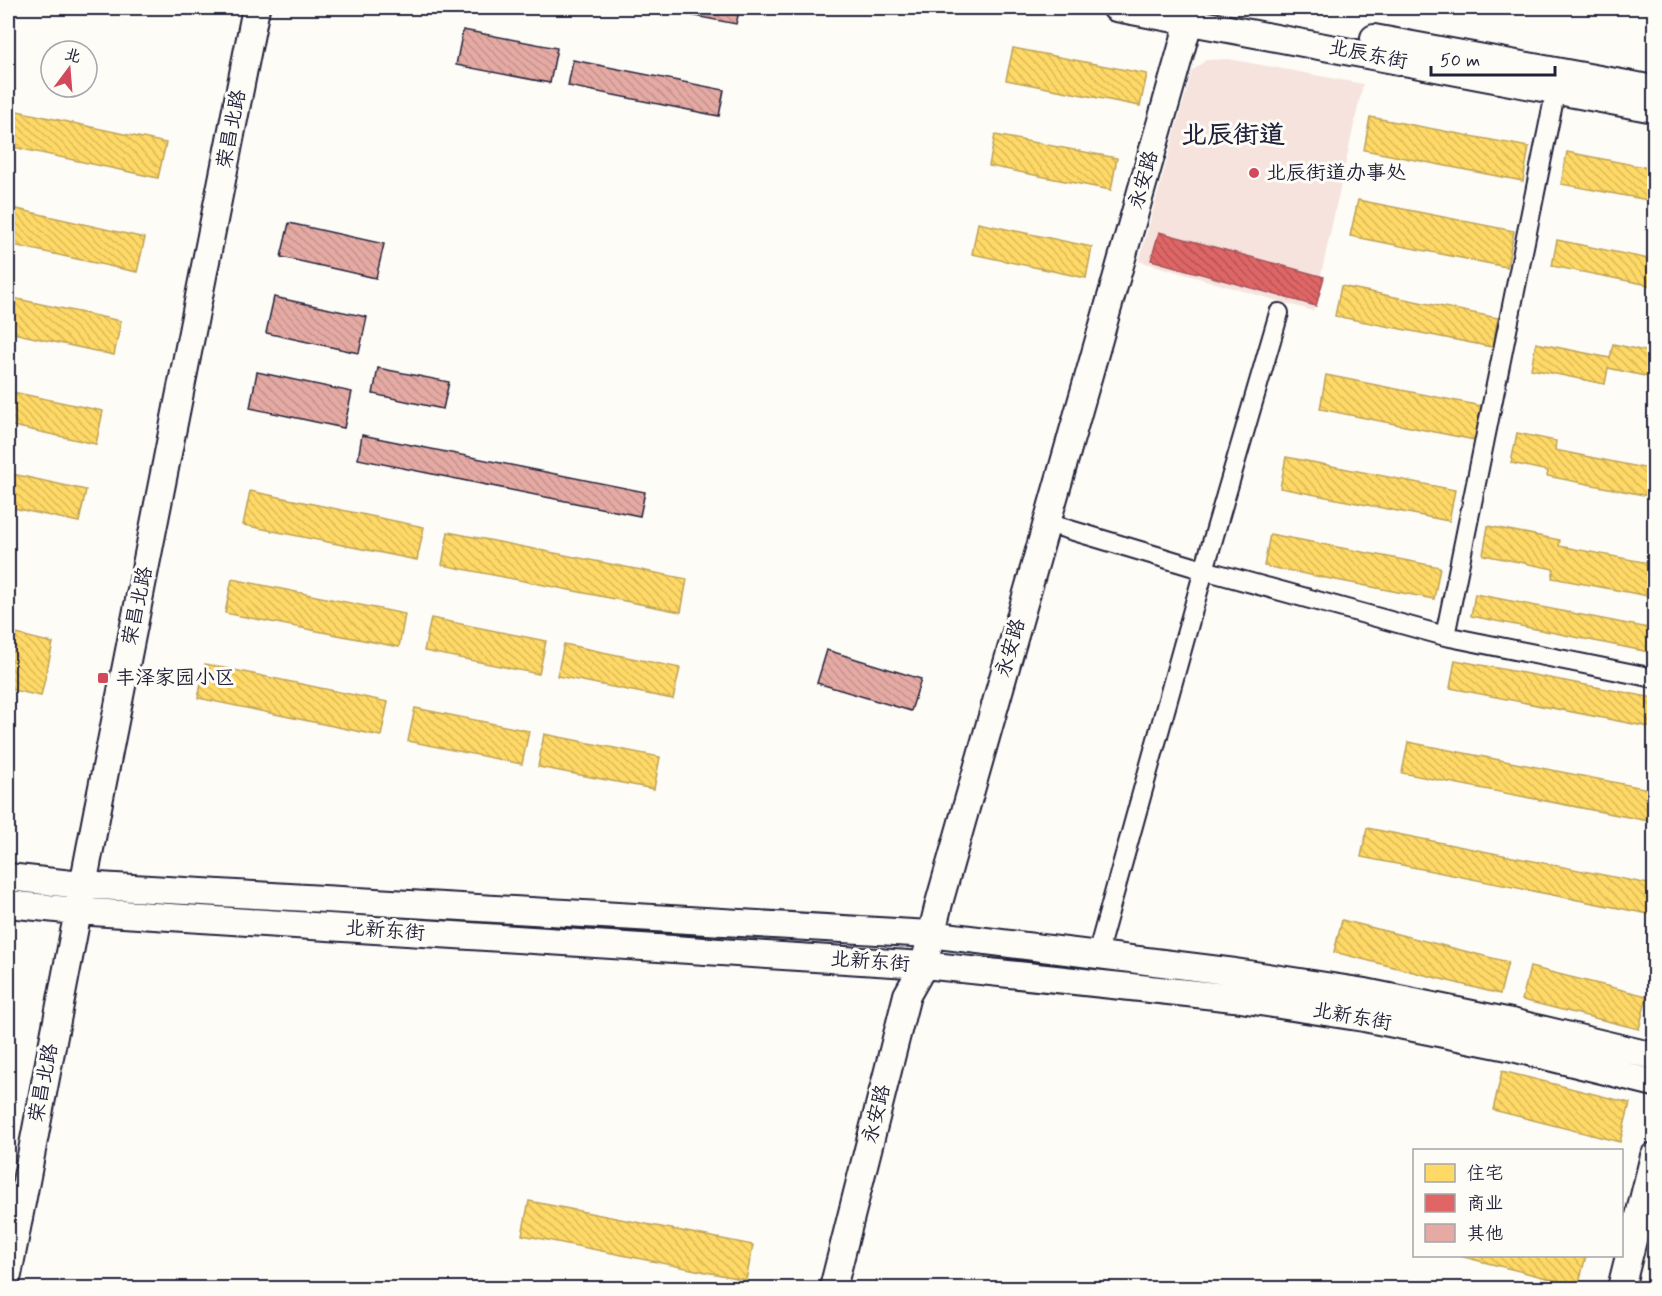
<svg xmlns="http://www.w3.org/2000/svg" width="1662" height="1296" font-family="Mynerve,'LXGW WenKai TC',sans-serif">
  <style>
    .built { fill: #f6e3de }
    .homes { fill: url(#homes-back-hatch); stroke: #bda259; stroke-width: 1.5 }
    .shops { fill: url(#shops-back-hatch); stroke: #a75259; stroke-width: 1.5 }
    .building { fill: url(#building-back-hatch); stroke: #22223b; stroke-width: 1.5 }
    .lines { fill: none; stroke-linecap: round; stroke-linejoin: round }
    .street-casing { stroke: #22223b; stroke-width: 22 }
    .secondary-casing { stroke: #22223b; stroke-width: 30 }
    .street { stroke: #fdfcf7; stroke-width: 18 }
    .secondary { stroke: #fdfcf7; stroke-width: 26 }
    .poi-dot { fill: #d1495b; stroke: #fdfcf7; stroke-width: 2 }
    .labels { text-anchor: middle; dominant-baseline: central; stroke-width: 6; stroke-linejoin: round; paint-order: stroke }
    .street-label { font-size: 20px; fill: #22223b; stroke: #fdfcf7 }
    .poi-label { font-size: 20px; fill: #22223b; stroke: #fdfcf7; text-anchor: start }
    .district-label { font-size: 26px; font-weight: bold; fill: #22223b; stroke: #fdfcf7 }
  </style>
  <defs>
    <pattern id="homes-back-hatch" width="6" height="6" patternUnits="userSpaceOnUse" patternTransform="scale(1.5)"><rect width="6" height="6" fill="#ffd966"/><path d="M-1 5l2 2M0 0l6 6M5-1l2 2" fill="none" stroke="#daba59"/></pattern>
    <pattern id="shops-back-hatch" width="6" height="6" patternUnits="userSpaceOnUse" patternTransform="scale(1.5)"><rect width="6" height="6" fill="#e06666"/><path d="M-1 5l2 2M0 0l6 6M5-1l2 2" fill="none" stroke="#b55455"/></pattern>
    <pattern id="building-back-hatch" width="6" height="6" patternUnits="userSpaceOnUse" patternTransform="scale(1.5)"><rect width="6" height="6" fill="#e5aaa3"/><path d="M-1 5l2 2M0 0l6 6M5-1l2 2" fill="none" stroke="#c4928d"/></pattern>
  </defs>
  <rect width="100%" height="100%" fill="#fdfcf7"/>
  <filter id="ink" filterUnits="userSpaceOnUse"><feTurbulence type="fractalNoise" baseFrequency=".0167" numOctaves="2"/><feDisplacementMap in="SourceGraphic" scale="12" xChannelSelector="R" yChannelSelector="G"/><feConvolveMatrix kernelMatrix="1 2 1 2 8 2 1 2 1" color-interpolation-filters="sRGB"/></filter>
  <g filter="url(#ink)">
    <path class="built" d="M 1229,59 L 1363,84 L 1313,311 L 1139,261 L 1192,71 L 1206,60 Z"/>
    <path class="homes" d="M 1013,48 L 1147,74 L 1140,106 L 1006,80 Z
      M 8,109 L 166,143 L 158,178 L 8,146 Z
      M 1370,117 L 1529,147 L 1523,181 L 1364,150 Z
      M 995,135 L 1117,158 L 1111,190 L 989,166 Z
      M 1567,152 L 1654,169 L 1654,201 L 1561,184 Z
      M 1358,200 L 1514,231 L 1507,267 L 1350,236 Z
      M 8,207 L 145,238 L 137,272 L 8,244 Z
      M 978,223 L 1092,247 L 1086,278 L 972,254 Z
      M 1557,240 L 1654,260 L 1654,286 L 1552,266 Z
      M 1341,286 L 1498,318 L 1492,347 L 1335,316 Z
      M 8,297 L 121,321 L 114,355 L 8,332 Z
      M 1536,343 L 1610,358 L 1613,344 L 1654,353 L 1654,378 L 1608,368 L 1605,384 L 1531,369 Z
      M 1326,375 L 1482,406 L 1475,440 L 1320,409 Z
      M 8,391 L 103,411 L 96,444 L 8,425 Z
      M 1517,433 L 1556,441 L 1555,450 L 1654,470 L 1654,497 L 1547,476 L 1548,471 L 1511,463 Z
      M 1286,457 L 1455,490 L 1449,521 L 1280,488 Z
      M 8,473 L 86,490 L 79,522 L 8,507 Z
      M 250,491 L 424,527 L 417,560 L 243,525 Z
      M 1488,526 L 1560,540 L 1559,546 L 1654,564 L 1654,597 L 1552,578 L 1554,569 L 1483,555 Z
      M 448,532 L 687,579 L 681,612 L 442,565 Z
      M 1270,534 L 1440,567 L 1434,599 L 1264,566 Z
      M 232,579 L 405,614 L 399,647 L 225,613 Z
      M 1475,594 L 1654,629 L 1654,653 L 1471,616 Z
      M 431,618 L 546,641 L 539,674 L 424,651 Z
      M 8,632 L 53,643 L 41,696 L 8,689 Z
      M 564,644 L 680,668 L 673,699 L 557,676 Z
      M 1455,660 L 1654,698 L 1654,728 L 1450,688 Z
      M 205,664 L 388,702 L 381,736 L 198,698 Z
      M 415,708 L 529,731 L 522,764 L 408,741 Z
      M 544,734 L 660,757 L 654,789 L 538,767 Z
      M 1408,742 L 1654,790 L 1654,822 L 1402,773 Z
      M 1367,828 L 1654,885 L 1654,915 L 1361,857 Z
      M 1342,920 L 1508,962 L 1500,994 L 1334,952 Z
      M 1530,967 L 1647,996 L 1639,1029 L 1522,1000 Z
      M 1502,1071 L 1630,1103 L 1620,1142 L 1493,1110 Z
      M 529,1201 L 753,1245 L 746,1280 L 522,1235 Z
      M 1460,1256 L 1586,1256 L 1578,1286 Z"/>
    <path class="shops" d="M 1159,232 L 1324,277 L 1316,306 L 1151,260 Z"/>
    <path class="building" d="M 654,8 L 740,8 L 736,24 Z
      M 463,30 L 557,48 L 550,83 L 456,65 Z
      M 573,60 L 724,90 L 719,116 L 568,86 Z
      M 289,223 L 384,244 L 376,278 L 281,257 Z
      M 274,297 L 367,317 L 359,353 L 266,333 Z
      M 378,368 L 449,382 L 443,409 L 373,394 Z
      M 257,372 L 352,392 L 344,428 L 250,408 Z
      M 362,435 L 645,492 L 640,516 L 358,459 Z
      M 827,650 L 921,679 L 911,711 L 817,683 Z"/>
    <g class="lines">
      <g class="street-casing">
        <path id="street" d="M 1047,523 L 1204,570 L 1445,636 L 1654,678
          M 1445,636 L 1558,79
          M 1097,955 L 1204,570 L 1279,313"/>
      </g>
      <g class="secondary-casing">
        <path id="secondary" d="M 1116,8 L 1654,109
          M 1374,38 L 1654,89
          M 8,877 L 81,885 L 930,934 L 1235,972 L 1365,992 L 1511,1022 L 1654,1056
          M 8,904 L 76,911 L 924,965 L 1234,998 L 1364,1018 L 1508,1047 L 1654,1083
          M 8,1275 C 87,852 174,430 256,8
          M 833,1288 L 907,995 L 924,965 L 939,903 L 1193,8
          M 1621,1288 L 1654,1156"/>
      </g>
      <use href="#street" class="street"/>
      <use href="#secondary" class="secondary"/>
    </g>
  </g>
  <g class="poi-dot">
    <circle cx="1254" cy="173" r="6"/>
    <rect x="97" y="672" width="12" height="12" rx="3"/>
  </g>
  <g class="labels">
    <g class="street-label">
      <text transform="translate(1368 55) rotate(11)">北辰东街</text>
      <text transform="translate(232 129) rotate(-79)">荣昌北路</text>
      <text transform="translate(1144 180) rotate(-74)">永安路</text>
      <text transform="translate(138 606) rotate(-78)">荣昌北路</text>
      <text transform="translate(1011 648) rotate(-74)">永安路</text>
      <text transform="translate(385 931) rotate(4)">北新东街</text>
      <text transform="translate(870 962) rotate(4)">北新东街</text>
      <text transform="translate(1352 1017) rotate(10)">北新东街</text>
      <text transform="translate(44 1083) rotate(-79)">荣昌北路</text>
      <text transform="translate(877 1114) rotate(-76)">永安路</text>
    </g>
    <g class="poi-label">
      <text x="1266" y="173">北辰街道办事处</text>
      <text x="115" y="678">丰泽家园小区</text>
    </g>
    <g class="district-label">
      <text x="1233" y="136">北辰街道</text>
    </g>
  </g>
  <rect width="1662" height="1296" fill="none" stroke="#fdfcf7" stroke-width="30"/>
  <rect x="15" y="15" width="1632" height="1266" fill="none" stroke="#22223b" stroke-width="2" filter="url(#ink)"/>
  <rect x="1413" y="1149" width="210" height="108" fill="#fdfcf7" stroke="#a5a5ac" stroke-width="1.5"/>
  <rect x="1425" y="1164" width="30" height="18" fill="#ffd966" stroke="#a5a5ac" stroke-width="1.5"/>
  <text x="1467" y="1179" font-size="18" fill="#22223b">住宅</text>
  <rect x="1425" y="1194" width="30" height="18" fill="#e06666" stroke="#a5a5ac" stroke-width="1.5"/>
  <text x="1467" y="1209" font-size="18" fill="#22223b">商业</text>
  <rect x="1425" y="1224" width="30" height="18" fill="#e5aaa3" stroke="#a5a5ac" stroke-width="1.5"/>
  <text x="1467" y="1239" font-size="18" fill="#22223b">其他</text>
  <g transform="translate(69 69) rotate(16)"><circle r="28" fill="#fdfcf7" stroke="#a5a5ac" stroke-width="1.5"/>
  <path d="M0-4.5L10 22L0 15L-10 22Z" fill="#d1495b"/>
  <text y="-9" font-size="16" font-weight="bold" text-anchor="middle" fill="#22223b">北</text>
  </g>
  <path d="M1431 66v9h124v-9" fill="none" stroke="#22223b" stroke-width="3"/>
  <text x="1440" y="66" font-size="18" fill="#22223b" stroke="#fdfcf7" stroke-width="4.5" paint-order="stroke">50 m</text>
</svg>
